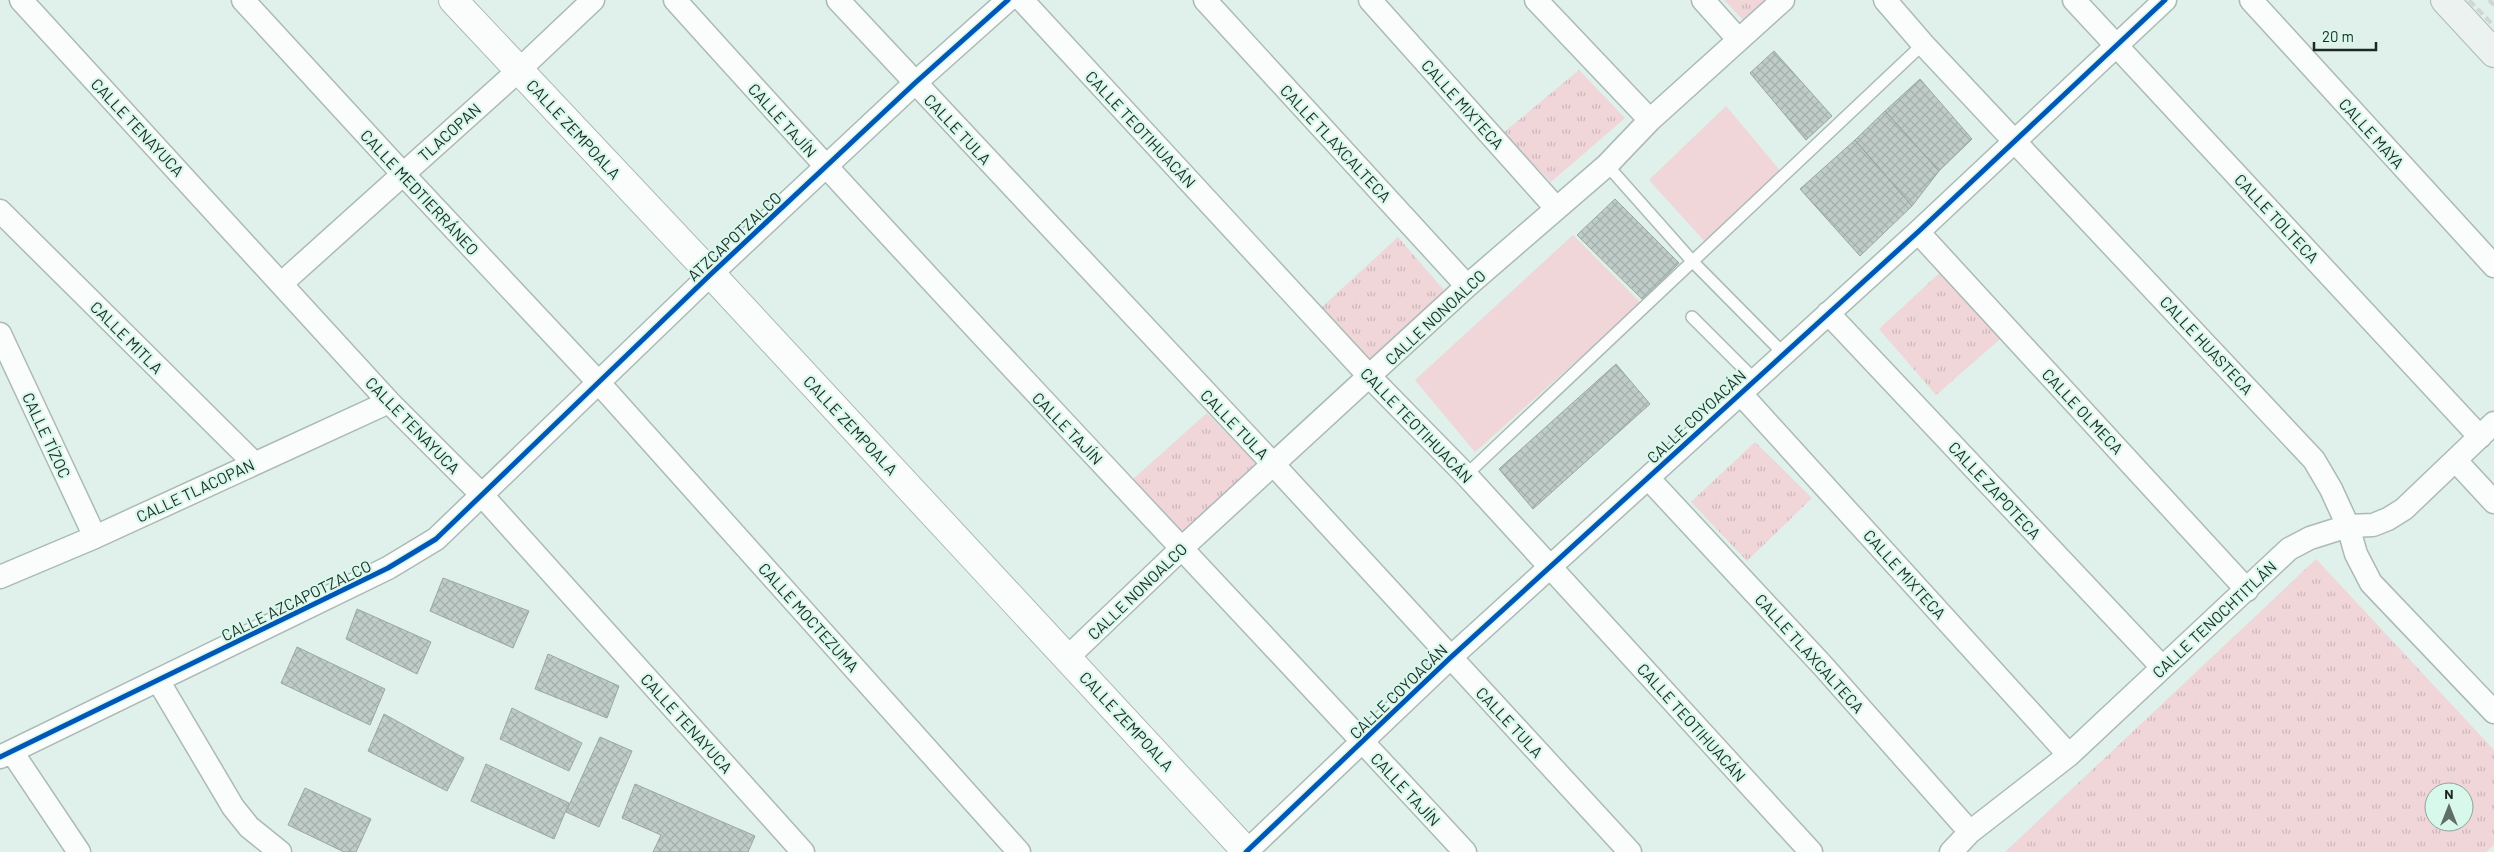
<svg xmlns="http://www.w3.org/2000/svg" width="2494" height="852" font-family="Barlow,sans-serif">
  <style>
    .grass { fill: #f0d5d9 }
    .park { fill: url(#park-tufts); fill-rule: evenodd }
    .building { fill: url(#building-cross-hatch); stroke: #9aa8a2 }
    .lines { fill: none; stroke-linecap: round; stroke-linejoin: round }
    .service-casing { stroke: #acbab5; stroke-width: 14 }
    .minor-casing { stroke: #acbab5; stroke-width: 25 }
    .tertiary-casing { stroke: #acbab5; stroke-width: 30 }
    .secondary-casing { stroke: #acbab5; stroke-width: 30 }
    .service { stroke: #fafdfc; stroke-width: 11 }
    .minor { stroke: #fafdfc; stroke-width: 22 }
    .tertiary { stroke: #fafdfc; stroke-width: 28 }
    .secondary { stroke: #ebf2ef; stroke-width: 28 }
    .rail { stroke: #d1d6d4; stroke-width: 4; stroke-dasharray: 8 4; stroke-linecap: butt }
    .cycleway-casing { stroke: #d8f8eb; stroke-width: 8 }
    .cycleway { stroke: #0057b8; stroke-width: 5 }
    .labels { text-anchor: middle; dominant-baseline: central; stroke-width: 4.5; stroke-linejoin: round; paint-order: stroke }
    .street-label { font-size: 16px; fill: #1c2823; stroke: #d8f8eb }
  </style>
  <defs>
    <pattern id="park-tufts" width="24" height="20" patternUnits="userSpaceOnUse" patternTransform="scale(1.25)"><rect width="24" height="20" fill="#f0d5d9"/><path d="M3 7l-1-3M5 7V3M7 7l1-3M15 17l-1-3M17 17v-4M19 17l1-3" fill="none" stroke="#cdb7ba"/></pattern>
    <pattern id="building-cross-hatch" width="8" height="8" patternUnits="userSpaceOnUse" patternTransform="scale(1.25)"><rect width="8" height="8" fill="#bfccc7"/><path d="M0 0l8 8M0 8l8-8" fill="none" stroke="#a4afab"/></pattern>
  </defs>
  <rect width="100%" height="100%" fill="#dff1ea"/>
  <path class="grass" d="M 1726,106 L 1783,174 L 1707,244 L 1649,180 Z
    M 1573,235 L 1641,303 L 1475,452 L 1415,380 Z"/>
  <path class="park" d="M 1724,0 L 1770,0 L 1745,22 Z
    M 1579,70 L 1625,118 L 1551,182 L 1503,133 Z
    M 1398,237 L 1449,296 L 1375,365 L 1321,308 Z
    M 1945,268 L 2006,334 L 1936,395 L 1879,329 Z
    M 1207,413 L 1264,472 L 1188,539 L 1132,480 Z
    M 1755,442 L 1812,498 L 1747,561 L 1691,502 Z
    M 2316,559 L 2494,750 L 2494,845 L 2486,852 L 2005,852 ZM 2434,792 L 2464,792 L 2464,822 L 2434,822 Z"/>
  <path class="building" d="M 1774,51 L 1832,116 L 1806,140 L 1750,73 Z
    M 1920,79 L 1972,139 L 1939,171 L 1885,111 Z
    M 1885,111 L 1939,171 L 1912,206 L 1855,140 Z
    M 1855,140 L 1912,206 L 1860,256 L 1800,189 Z
    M 1615,199 L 1679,263 L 1643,300 L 1577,235 Z
    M 1616,364 L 1650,404 L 1533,509 L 1499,469 Z
    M 443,578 L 529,611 L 513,648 L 430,611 Z
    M 357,609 L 431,642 L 417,674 L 346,639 Z
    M 297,647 L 385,689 L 370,725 L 281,683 Z
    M 548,654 L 619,686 L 607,718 L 535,689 Z
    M 512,708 L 582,743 L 569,771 L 500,739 Z
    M 384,714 L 464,758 L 447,791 L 368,751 Z
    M 600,737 L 632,751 L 599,827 L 566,812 Z
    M 486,764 L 569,803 L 554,839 L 471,801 Z
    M 635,784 L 755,836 L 748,852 L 653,852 L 661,835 L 622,818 Z
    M 305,788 L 371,819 L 356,852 L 344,852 L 288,825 Z"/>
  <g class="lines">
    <g class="service-casing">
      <path id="service" d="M 1607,165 L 1693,262 L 1784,354
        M 1692,317 L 1755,380
        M 1466,475 L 1923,44"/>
    </g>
    <g class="minor-casing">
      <path id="minor" d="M 21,0 L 389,402 L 481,494 L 803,852
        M 243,0 L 403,174 L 599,383 L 1019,852
        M 675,0 C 934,288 1202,568 1465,852
        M 838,0 L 1273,464 L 1630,852
        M 1022,0 L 1370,377 L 1466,475 L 1811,852
        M 1205,0 L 1467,286
        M 1370,0 L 1556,208
        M 1536,0 L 1650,120
        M 1703,0 L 1738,39
        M 1885,0 L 1923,44 L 2314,460 L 2331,489 L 2348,526 L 2356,554 L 2371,583 L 2494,712
        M 2074,0 L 2480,437
        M 2251,0 L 2494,266
        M 0,211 L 254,463
        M 1918,232 L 2247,590
        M 282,283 L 519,70 L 593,0
        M 1828,313 L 2162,667
        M 0,334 L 95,537
        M 1740,393 L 2069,755
        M 2456,461 L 2494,502
        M 1648,478 L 1823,666 L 1970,832
        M 0,577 L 95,537 L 389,402
        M 1068,657 L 1182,548 L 1467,286 L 1607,165 L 1650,120 L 1783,0
        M 159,682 L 233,807 L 249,827 L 280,852
        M 12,752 L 79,852
        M 0,757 L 388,568 L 436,539 L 711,274 L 915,83 L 1008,0
        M 1246,852 L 1450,658 L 1918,232 L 2165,0
        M 1951,852 L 1970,832 L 2069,755 L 2289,549 L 2310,538 L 2348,526 L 2373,525 L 2388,519 L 2404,509 L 2494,423"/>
    </g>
    <g class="tertiary-casing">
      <path id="tertiary" d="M 453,0 L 711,274 L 1247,852"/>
    </g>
    <g class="secondary-casing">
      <path id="secondary" d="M 2445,0 L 2494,53"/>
    </g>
    <use href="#service" class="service"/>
    <use href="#minor" class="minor"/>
    <use href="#tertiary" class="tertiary"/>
    <use href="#secondary" class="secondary"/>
    <path class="rail" d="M 2469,0 L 2494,26
      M 2489,0 L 2494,5"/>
    <g class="cycleway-casing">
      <path id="cycleway" d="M 0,757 L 388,568 L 436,539 L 711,274 L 915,83 L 1008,0
        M 1246,852 L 1450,658 L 1918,232 L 2165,0"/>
    </g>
    <use href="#cycleway" class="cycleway"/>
  </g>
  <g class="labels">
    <g class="street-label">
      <text transform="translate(1463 104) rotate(48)">CALLE MIXTECA</text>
      <text transform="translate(783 120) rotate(48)">CALLE TAJÍN</text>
      <text transform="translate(138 127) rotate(47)">CALLE TENAYUCA</text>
      <text transform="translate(574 129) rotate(47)">CALLE ZEMPOALA</text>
      <text transform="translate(958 129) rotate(47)">CALLE TULA</text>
      <text transform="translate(1141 129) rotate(47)">CALLE TEOTIHUACÁN</text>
      <text transform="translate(449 132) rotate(-42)">TLACOPAN</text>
      <text transform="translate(2372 133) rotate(48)">CALLE MAYA</text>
      <text transform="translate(1336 143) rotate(47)">CALLE TLAXCALTECA</text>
      <text transform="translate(420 192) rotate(47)">CALLE MEDTIERRÁNEO</text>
      <text transform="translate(2277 218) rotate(47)">CALLE TOLTECA</text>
      <text transform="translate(734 236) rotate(-43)">ATZCAPOTZALCO</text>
      <text transform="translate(1435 317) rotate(-43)">CALLE NONOALCO</text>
      <text transform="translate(127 337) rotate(45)">CALLE MITLA</text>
      <text transform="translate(2207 345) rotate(47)">CALLE HUASTECA</text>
      <text transform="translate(2083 411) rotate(47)">CALLE OLMECA</text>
      <text transform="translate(1696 416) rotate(-43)">CALLE COYOACÁN</text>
      <text transform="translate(1235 424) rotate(46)">CALLE TULA</text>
      <text transform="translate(413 425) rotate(46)">CALLE TENAYUCA</text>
      <text transform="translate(851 425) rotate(47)">CALLE ZEMPOALA</text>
      <text transform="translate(1417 425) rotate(46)">CALLE TEOTIHUACÁN</text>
      <text transform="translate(1068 428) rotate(46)">CALLE TAJÍN</text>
      <text transform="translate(47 435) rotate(65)">CALLE TÍZOC</text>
      <text transform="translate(195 490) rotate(-25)">CALLE TLACOPAN</text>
      <text transform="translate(1995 490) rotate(47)">CALLE ZAPOTECA</text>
      <text transform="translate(1905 574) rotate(48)">CALLE MIXTECA</text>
      <text transform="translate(1137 591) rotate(-44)">CALLE NONOALCO</text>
      <text transform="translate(296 600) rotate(-26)">CALLE AZCAPOTZALCO</text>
      <text transform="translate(809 617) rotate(48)">CALLE MOCTEZUMA</text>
      <text transform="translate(2214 619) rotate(-43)">CALLE TENOCHTITLÁN</text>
      <text transform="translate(1810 653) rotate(48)">CALLE TLAXCALTECA</text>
      <text transform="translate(1398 691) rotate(-44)">CALLE COYOACÁN</text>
      <text transform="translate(1127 721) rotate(47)">CALLE ZEMPOALA</text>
      <text transform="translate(1510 722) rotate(47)">CALLE TULA</text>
      <text transform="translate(1692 722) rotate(48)">CALLE TEOTIHUACÁN</text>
      <text transform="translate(687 723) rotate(48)">CALLE TENAYUCA</text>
      <text transform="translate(1406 789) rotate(47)">CALLE TAJÍN</text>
    </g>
  </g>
  <g transform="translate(2449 807)"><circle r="24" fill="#d8f8eb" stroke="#8da59b"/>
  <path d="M0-4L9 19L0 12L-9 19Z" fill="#606e69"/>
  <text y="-8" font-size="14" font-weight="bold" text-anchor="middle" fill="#1c2823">N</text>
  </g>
  <path d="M2314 42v8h62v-8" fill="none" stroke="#1c2823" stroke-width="2.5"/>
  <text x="2322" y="42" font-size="15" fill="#1c2823" stroke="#d8f8eb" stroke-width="4" paint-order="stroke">20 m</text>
</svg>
